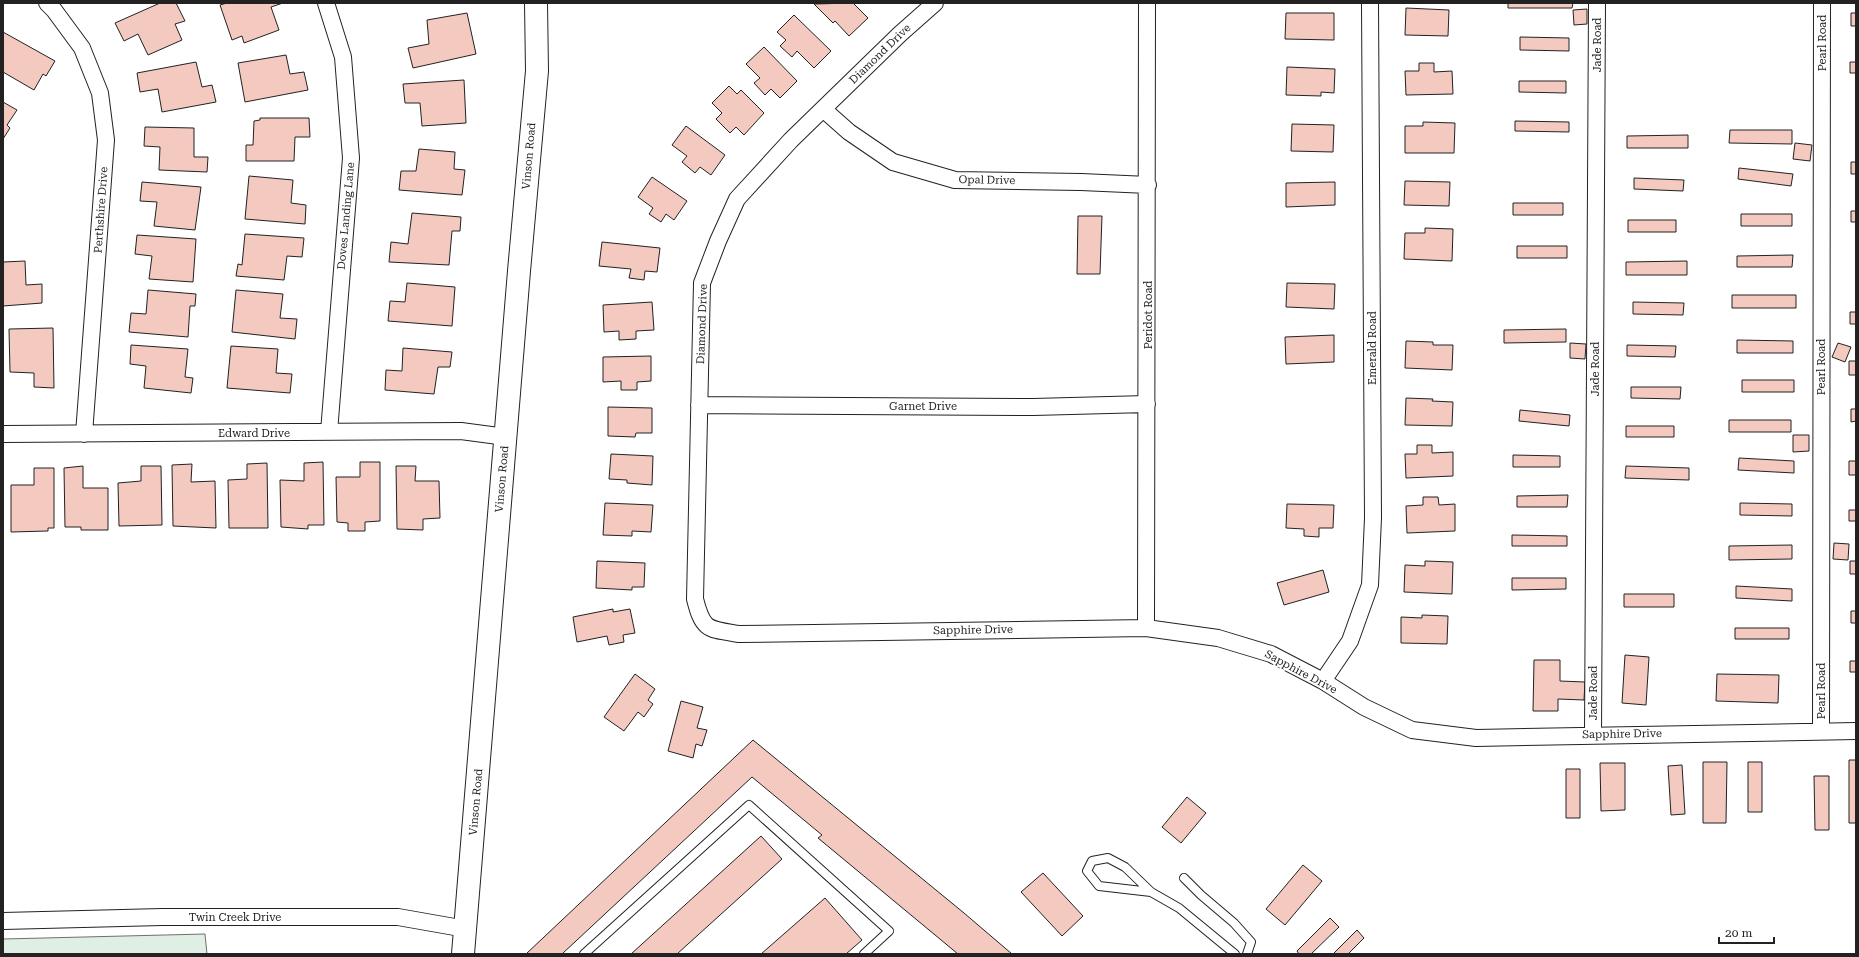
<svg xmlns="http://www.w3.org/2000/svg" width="1859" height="957" font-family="'Roboto Serif',serif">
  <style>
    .green { fill: #e0efe3; stroke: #6f6f6f }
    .building { fill: #f3c9c0; stroke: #222 }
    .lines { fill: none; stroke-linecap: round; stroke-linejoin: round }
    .lane-casing { stroke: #222; stroke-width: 10 }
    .street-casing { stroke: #222; stroke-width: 18 }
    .secondary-casing { stroke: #222; stroke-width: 24 }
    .lane { stroke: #fff; stroke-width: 8 }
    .street { stroke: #fff; stroke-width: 16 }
    .secondary { stroke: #fff; stroke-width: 22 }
    .labels { text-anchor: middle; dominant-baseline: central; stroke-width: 3; stroke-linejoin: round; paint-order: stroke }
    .street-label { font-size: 11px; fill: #222; stroke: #fff }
  </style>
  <rect width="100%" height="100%" fill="#fff"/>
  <path class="green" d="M 205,934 L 207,954 L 3,954 L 3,939 Z"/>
  <path class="building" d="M 160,3 L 176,3 L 185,21 L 175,24 L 182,40 L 148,55 L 138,34 L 124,41 L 115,23 Z
    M 227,3 L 283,3 L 271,7 L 279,30 L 244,43 L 242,36 L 232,40 L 220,5 Z
    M 853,3 L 868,18 L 849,36 L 835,21 L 833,23 L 814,4 Z
    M 1508,3 L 1573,3 L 1572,8 L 1508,8 Z
    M 1406,8 L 1449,10 L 1448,36 L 1405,35 Z
    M 1587,9 L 1587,24 L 1574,25 L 1573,10 Z
    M 467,13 L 476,54 L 413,68 L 408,48 L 429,44 L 427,20 Z
    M 1286,13 L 1334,13 L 1334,40 L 1285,39 Z
    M 1851,13 L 1856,13 L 1856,26 L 1851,26 Z
    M 794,15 L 831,51 L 814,68 L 797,51 L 792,57 L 780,46 L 786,40 L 777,32 Z
    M 3,32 L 55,61 L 46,76 L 43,74 L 34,90 L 3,72 Z
    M 1520,37 L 1569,38 L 1569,51 L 1520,50 Z
    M 764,47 L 797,81 L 780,98 L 771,89 L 765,95 L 754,83 L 760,78 L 746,64 Z
    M 286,55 L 290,74 L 304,72 L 308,90 L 245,102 L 238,63 Z
    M 196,62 L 202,87 L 212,85 L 216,102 L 162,112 L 158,89 L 140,92 L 137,73 Z
    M 1850,62 L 1856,62 L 1856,73 L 1850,73 Z
    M 1419,63 L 1434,63 L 1434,72 L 1452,71 L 1453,94 L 1406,95 L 1405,71 L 1419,71 Z
    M 1287,67 L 1335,69 L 1334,93 L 1321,92 L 1321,96 L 1286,95 Z
    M 464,80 L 466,123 L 422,126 L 420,103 L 405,103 L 403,84 Z
    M 1519,81 L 1566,81 L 1566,93 L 1519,92 Z
    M 729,86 L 737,94 L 741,90 L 764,113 L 744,135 L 736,127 L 730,133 L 716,119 L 722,113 L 712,103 Z
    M 3,102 L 17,110 L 7,125 L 10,128 L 3,139 Z
    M 260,118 L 309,118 L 310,137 L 295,137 L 294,161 L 246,161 L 246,145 L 253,145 L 254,121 L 260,120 Z
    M 1515,121 L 1569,122 L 1569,132 L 1515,131 Z
    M 1423,122 L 1455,123 L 1454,153 L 1405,153 L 1405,126 L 1423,126 Z
    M 1292,124 L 1334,125 L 1333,152 L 1291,151 Z
    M 686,126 L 725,155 L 711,175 L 700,167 L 695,173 L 682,162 L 687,156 L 672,145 Z
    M 145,127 L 194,128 L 194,157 L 208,157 L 207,172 L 159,170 L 160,147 L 144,146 Z
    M 1730,130 L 1792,130 L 1792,144 L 1729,143 Z
    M 1688,135 L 1688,148 L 1627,148 L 1627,136 Z
    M 1795,143 L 1812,145 L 1810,161 L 1793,159 Z
    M 419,149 L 455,152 L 454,169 L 465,170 L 462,195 L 399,190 L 401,171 L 416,171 Z
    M 1851,162 L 1856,162 L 1856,174 L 1851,174 Z
    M 1739,168 L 1793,174 L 1791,186 L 1738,179 Z
    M 249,176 L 293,180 L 291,203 L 306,205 L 305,224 L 245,219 Z
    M 652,177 L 687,201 L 674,220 L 666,214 L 661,222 L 649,214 L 653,208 L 638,197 Z
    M 1634,178 L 1684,180 L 1683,191 L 1634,189 Z
    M 1405,181 L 1450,182 L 1449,206 L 1404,205 Z
    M 142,182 L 201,187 L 195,230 L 154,226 L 157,202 L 140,201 Z
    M 1335,182 L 1335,205 L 1286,207 L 1286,183 Z
    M 1513,203 L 1563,203 L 1563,215 L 1513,215 Z
    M 1851,211 L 1856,211 L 1856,222 L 1851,222 Z
    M 412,213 L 461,217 L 460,231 L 452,231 L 449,265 L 389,262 L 391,242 L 408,244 Z
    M 1741,214 L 1792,214 L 1792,226 L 1741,226 Z
    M 1078,216 L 1102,216 L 1100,274 L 1077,274 Z
    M 1628,220 L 1676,220 L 1676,232 L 1628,232 Z
    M 1425,228 L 1453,229 L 1452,261 L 1404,259 L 1405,233 L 1425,233 Z
    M 245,234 L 304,238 L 302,257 L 287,256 L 284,280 L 236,276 L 238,264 L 242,265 Z
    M 137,235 L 196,239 L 193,282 L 149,279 L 152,256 L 135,254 Z
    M 602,242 L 660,248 L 657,272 L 645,271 L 644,280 L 629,278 L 631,269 L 599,266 Z
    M 1517,246 L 1567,246 L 1567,258 L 1517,258 Z
    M 1793,255 L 1792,267 L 1737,267 L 1737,256 Z
    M 25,261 L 26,285 L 42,284 L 42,303 L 3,306 L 3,262 Z
    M 1687,261 L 1687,275 L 1626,275 L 1626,262 Z
    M 407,283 L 455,287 L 452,326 L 388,321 L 390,301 L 405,302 Z
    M 1287,283 L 1335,284 L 1334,309 L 1286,307 Z
    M 148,290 L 196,294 L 195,306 L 190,306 L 188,337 L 129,332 L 131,313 L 146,314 Z
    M 236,290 L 283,294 L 280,318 L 297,319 L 295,339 L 232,332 Z
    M 1732,295 L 1796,295 L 1796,308 L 1732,308 Z
    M 652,302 L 654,330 L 636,331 L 636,339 L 619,340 L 619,331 L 604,332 L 603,305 Z
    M 1633,302 L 1684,303 L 1683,315 L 1633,314 Z
    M 1850,312 L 1856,312 L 1856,324 L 1850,324 Z
    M 53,328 L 54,388 L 34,387 L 34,373 L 10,372 L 9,329 Z
    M 1566,329 L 1566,342 L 1504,343 L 1504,330 Z
    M 1334,335 L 1334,362 L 1286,364 L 1285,337 Z
    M 1737,340 L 1793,341 L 1793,353 L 1737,353 Z
    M 1406,341 L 1433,342 L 1433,345 L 1453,345 L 1452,370 L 1405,368 Z
    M 1570,343 L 1586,344 L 1585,359 L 1570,358 Z
    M 1838,343 L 1851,347 L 1845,362 L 1832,357 Z
    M 131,345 L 188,349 L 185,377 L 193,378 L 191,393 L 144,388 L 146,366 L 130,364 Z
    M 1627,345 L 1676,346 L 1675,357 L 1627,356 Z
    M 231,346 L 278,349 L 276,373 L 292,374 L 290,393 L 227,388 Z
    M 403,348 L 452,352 L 450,367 L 438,367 L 434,394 L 385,390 L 386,370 L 402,371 Z
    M 651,356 L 651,381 L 637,382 L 637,390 L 621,390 L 621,381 L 603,382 L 603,357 Z
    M 1849,361 L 1856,361 L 1856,375 L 1849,375 Z
    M 1742,380 L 1794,380 L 1794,392 L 1742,392 Z
    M 1631,387 L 1681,387 L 1680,399 L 1631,398 Z
    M 1406,398 L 1433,399 L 1432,401 L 1453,402 L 1452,426 L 1405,425 Z
    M 608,407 L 652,408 L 652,433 L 636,433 L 635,437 L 608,436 Z
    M 1851,409 L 1856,409 L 1856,421 L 1851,422 Z
    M 1520,410 L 1570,415 L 1569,426 L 1519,421 Z
    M 1729,420 L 1791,420 L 1791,432 L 1729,432 Z
    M 1626,426 L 1674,426 L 1674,437 L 1626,437 Z
    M 1793,435 L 1809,435 L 1809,451 L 1793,452 Z
    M 1417,445 L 1432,445 L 1432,453 L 1453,452 L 1453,476 L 1406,478 L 1405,454 L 1417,454 Z
    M 611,454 L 653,456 L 652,485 L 627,483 L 627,480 L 609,479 Z
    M 1513,455 L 1560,456 L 1560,467 L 1513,467 Z
    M 1739,458 L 1794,461 L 1794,473 L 1738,470 Z
    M 1849,461 L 1856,461 L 1856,475 L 1849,475 Z
    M 323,462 L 324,525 L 308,525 L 308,529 L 281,527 L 280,480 L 304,481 L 304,463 Z
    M 360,462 L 380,462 L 380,521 L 365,522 L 365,531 L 348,531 L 348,523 L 337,522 L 336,477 L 360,477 Z
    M 267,463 L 268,528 L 229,528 L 228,480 L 247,479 L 247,464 Z
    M 192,464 L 191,482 L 215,481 L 216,528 L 173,526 L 172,465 Z
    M 83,466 L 83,488 L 108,488 L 108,530 L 81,530 L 81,527 L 65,527 L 64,468 Z
    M 141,466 L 161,466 L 162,525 L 119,526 L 118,483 L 141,481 Z
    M 396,466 L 416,466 L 415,481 L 439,481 L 440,518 L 423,519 L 423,530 L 397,529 Z
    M 1626,466 L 1689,468 L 1689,480 L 1625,478 Z
    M 34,468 L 54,468 L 54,528 L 48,528 L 48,531 L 11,532 L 11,485 L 34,485 Z
    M 1568,495 L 1567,507 L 1517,507 L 1517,496 Z
    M 1423,497 L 1438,497 L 1439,505 L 1455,504 L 1455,531 L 1407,533 L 1406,506 L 1423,505 Z
    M 605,503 L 653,505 L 651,532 L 632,531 L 632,536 L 603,535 Z
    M 1740,503 L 1792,504 L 1792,516 L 1740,515 Z
    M 1287,504 L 1334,505 L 1333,528 L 1319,528 L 1319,537 L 1304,536 L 1304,529 L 1286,528 Z
    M 1849,510 L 1856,510 L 1856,521 L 1849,521 Z
    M 1512,535 L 1567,536 L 1567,546 L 1512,546 Z
    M 1834,543 L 1849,544 L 1848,560 L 1833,559 Z
    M 1792,545 L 1792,559 L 1729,560 L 1729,546 Z
    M 597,561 L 645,563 L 644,587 L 632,587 L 632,590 L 596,588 Z
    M 1425,561 L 1453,562 L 1452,594 L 1404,592 L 1405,565 L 1425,566 Z
    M 1850,561 L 1856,561 L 1856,574 L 1850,574 Z
    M 1323,570 L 1329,592 L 1284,605 L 1277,583 Z
    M 1512,578 L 1566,578 L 1566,589 L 1512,590 Z
    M 1736,586 L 1792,589 L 1792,601 L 1736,598 Z
    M 1624,594 L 1674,594 L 1674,607 L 1624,607 Z
    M 613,609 L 613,612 L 630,609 L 635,633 L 623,635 L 624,642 L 609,645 L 607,636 L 577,642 L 573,617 Z
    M 1851,611 L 1856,611 L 1856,623 L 1851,623 Z
    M 1422,615 L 1448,616 L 1447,644 L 1401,643 L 1401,617 L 1422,618 Z
    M 1735,628 L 1789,628 L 1789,639 L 1735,639 Z
    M 1625,655 L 1649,657 L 1646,705 L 1622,703 Z
    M 1534,660 L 1560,660 L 1560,681 L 1585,682 L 1584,700 L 1558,699 L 1558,711 L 1533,711 Z
    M 1850,661 L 1856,661 L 1856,672 L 1850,672 Z
    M 635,674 L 655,689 L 648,700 L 653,704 L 644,717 L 638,712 L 624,731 L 604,717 Z
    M 1717,674 L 1779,675 L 1778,703 L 1716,701 Z
    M 681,701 L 703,707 L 697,728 L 707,730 L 702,746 L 696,744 L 693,758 L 668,751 Z
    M 753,740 L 964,913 L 1012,954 L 958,954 L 818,838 L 822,835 L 752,777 L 562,954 L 526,954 Z
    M 1849,760 L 1856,760 L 1856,823 L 1849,823 Z
    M 1703,762 L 1727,762 L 1726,823 L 1703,823 Z
    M 1748,762 L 1762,762 L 1762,812 L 1748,812 Z
    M 1600,763 L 1625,763 L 1625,810 L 1601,811 Z
    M 1682,765 L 1685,814 L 1671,815 L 1668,766 Z
    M 1566,769 L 1580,769 L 1580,818 L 1566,818 Z
    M 1814,776 L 1829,776 L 1829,830 L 1815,830 Z
    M 1187,797 L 1206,813 L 1181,843 L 1162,827 Z
    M 761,836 L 782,859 L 677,954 L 631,954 Z
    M 1303,865 L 1322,881 L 1285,925 L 1266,909 Z
    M 1043,873 L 1083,916 L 1062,936 L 1021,892 Z
    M 825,898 L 862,940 L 846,954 L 761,954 Z
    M 1330,918 L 1339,927 L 1311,954 L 1299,954 L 1297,951 Z
    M 1357,930 L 1364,938 L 1348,954 L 1333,954 Z"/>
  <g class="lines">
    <g class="lane-casing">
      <path id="lane" d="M 1184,878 L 1201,895 L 1234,923 L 1251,942 L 1247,954
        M 1151,892 L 1099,886 L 1087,871 L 1092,861 L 1108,858 L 1125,867 L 1151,892 L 1179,908 L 1235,954
        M 584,954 L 749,805 L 889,931 L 864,954"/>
    </g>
    <g class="street-casing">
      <path id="street" d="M 47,3 L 54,10 L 82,48 L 100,93 L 106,140 L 84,434
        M 326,3 L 343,57 L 351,158 L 329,432
        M 935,3 L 900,34 L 791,140 L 737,199 L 718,241 L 702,283 L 695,599 C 703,631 708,629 739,634 L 1146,628 L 1218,638 L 1271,654 L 1323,681 L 1364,707 L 1412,730 L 1476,738 L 1856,731
        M 823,109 L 849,132 L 893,162 L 955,180 L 1081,182 L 1148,185
        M 699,405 L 1033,407 L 1147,404
        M 3,434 L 461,431 L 506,437
        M 1146,628 L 1147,3
        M 1323,681 L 1350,641 L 1370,585 L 1373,518 L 1370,3
        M 1821,731 L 1822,3
        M 1593,735 L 1597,3
        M 3,921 L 162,917 L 398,917 L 466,929"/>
    </g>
    <g class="secondary-casing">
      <path id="secondary" d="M 463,954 L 519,271 L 537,71 L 536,3"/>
    </g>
    <use href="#lane" class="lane"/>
    <use href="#street" class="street"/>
    <use href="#secondary" class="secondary"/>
  </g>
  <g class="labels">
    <g class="street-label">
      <text transform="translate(1822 43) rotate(-90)">Pearl Road</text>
      <text transform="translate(1597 45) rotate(-90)">Jade Road</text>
      <text transform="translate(880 54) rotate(-44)">Diamond Drive</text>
      <text transform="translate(529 156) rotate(-85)">Vinson Road</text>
      <text transform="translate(987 180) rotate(1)">Opal Drive</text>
      <text transform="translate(101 210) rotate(-86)">Perthshire Drive</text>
      <text transform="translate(346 216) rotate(-85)">Doves Landing Lane</text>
      <text transform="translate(1148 315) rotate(-90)">Peridot Road</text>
      <text transform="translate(702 324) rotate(-88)">Diamond Drive</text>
      <text transform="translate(1372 348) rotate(-90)">Emerald Road</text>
      <text transform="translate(1821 367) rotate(-90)">Pearl Road</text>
      <text transform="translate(1595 369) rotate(-90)">Jade Road</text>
      <text x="923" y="406">Garnet Drive</text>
      <text x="254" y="433">Edward Drive</text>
      <text transform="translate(502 479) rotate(-85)">Vinson Road</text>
      <text transform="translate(973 630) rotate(-1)">Sapphire Drive</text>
      <text transform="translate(1301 672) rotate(28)">Sapphire Drive</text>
      <text transform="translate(1821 691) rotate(-90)">Pearl Road</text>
      <text transform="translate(1593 693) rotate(-90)">Jade Road</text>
      <text transform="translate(1622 734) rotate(-1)">Sapphire Drive</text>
      <text transform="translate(476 802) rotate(-85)">Vinson Road</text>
      <text x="235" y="917">Twin Creek Drive</text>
    </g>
  </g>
  <rect width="1859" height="957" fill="none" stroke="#222222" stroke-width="8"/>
  <path d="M1719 937v6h55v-6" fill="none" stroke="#222222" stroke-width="2"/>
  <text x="1725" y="937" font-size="12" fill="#222222" stroke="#ffffff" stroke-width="3" paint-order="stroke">20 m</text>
</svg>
